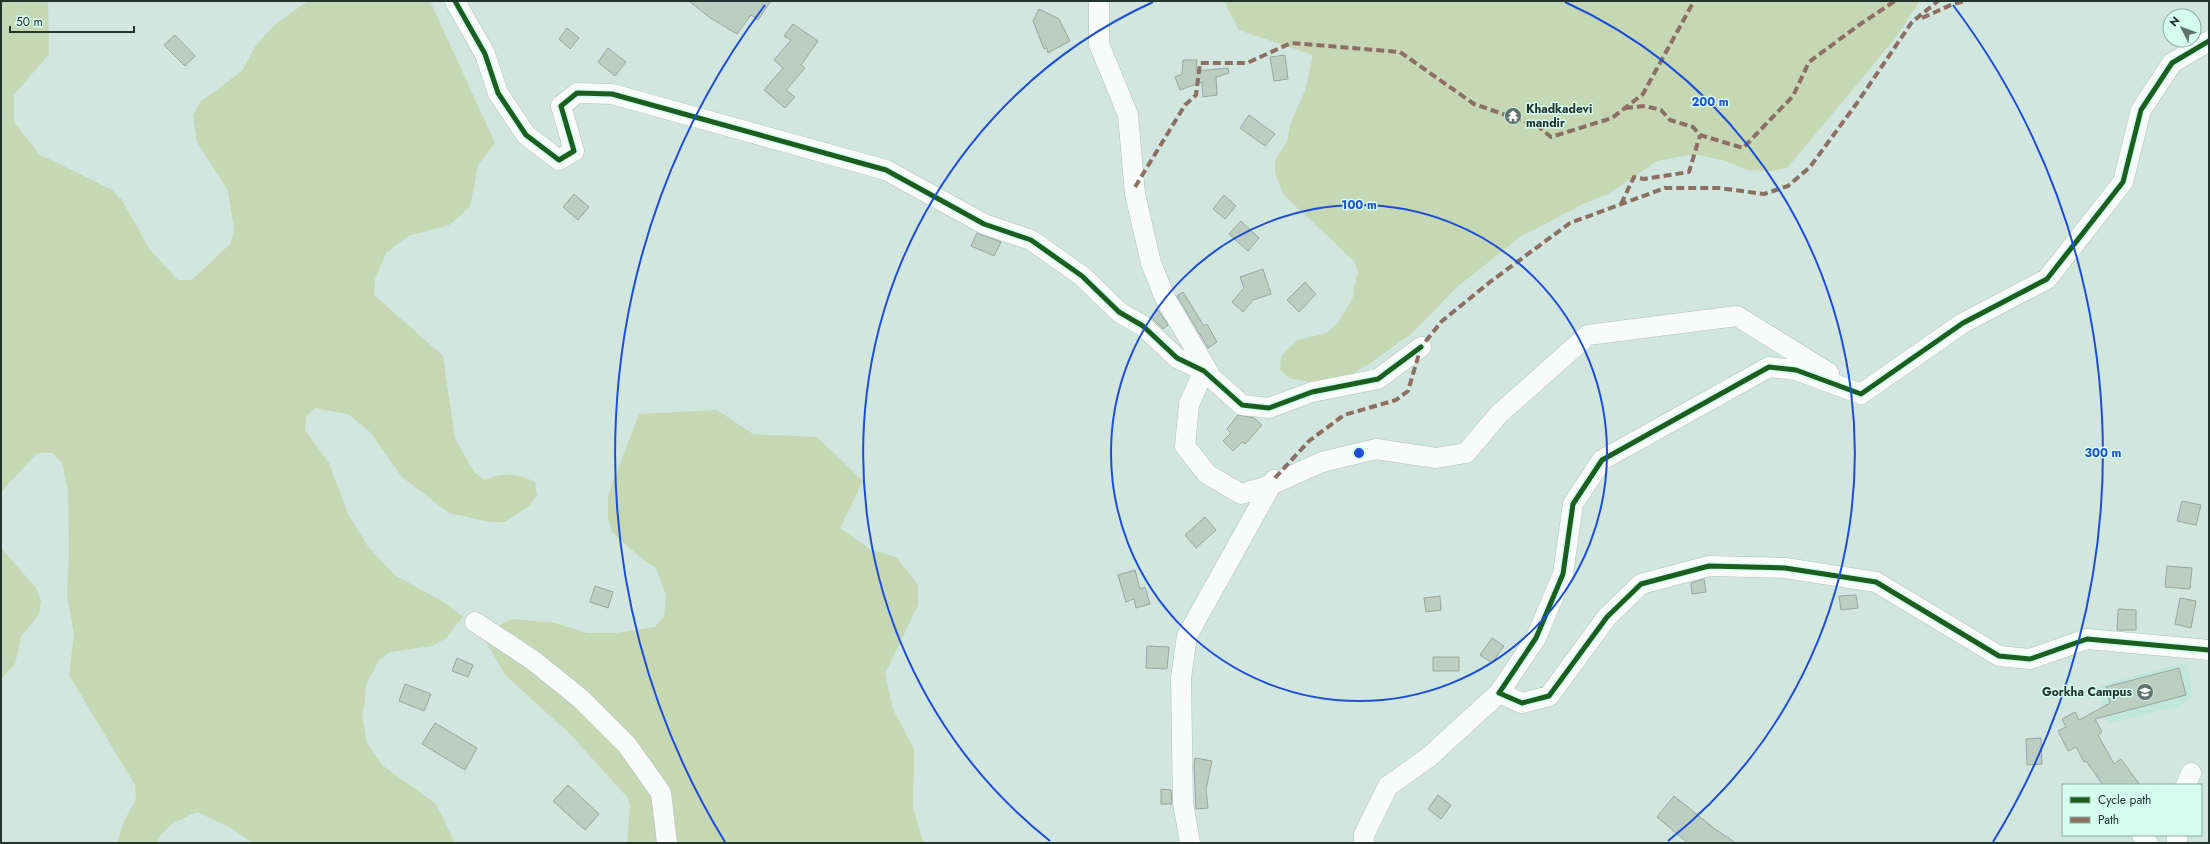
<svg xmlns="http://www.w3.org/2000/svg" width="2210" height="844" font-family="Jost,sans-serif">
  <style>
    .built { fill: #c1e6da }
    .green { fill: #c6d7b4 }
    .building { fill: #bccec2; stroke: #98a69e }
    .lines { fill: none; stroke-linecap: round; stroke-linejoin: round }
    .minor-casing { stroke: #b0c2bb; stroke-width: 21 }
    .minor { stroke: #f8fbfa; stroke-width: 20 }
    .quiet { stroke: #8d6e63; stroke-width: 4; stroke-dasharray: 8 4; stroke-linecap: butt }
    .cycleway-casing { stroke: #d4fdef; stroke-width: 8 }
    .cycleway { stroke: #1b5e20; stroke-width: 5 }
    .ring { fill: none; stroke: #1d4ed8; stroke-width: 2 }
    .labels { text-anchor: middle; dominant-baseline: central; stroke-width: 3; stroke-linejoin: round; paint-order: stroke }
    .poi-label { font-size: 12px; font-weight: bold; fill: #23332e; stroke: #d4fdef; text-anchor: start }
    .centre { fill: #1d4ed8; stroke: #d4fdef; stroke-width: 2 }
    .ring-label { font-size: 12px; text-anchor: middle; font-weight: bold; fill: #1d4ed8; stroke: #d4fdef; stroke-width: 3; stroke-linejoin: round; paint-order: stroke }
  </style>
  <rect width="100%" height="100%" fill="#d0e6de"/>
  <path class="built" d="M 2187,664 L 2192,696 L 2180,706 L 2109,723 L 2097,687 L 2166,667 Z"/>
  <path class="green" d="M 1,1 L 48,1 L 49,54 L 14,95 L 14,122 L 39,154 L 112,190 L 122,200 L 150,250 L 178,280 L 192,280 L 230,244 L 234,230 L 228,191 L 197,142 L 193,115 L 200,102 L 242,71 L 255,47 L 274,25 L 308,1 L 430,1 L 495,143 L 478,165 L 470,207 L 449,225 L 408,236 L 386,253 L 375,279 L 374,295 L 443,356 L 455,439 L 475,473 L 485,480 C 502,471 518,474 535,482 L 537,496 L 528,507 L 505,522 L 490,522 L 449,513 L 402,477 L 370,432 L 348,414 L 315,408 L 306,417 L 305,430 L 329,463 L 348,514 L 369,548 L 396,576 L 442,601 L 463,617 L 446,638 L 432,646 L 390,652 L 379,660 L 366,685 L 365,701 L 362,714 L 367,743 L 382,765 L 436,804 L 455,843 L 253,843 L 231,828 L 197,812 C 180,820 165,824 157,843 L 117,843 L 123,823 L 136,799 L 135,785 L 69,675 L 74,634 L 67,595 L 69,554 L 68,491 L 62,463 L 52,453 L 37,453 L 1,492 Z
    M 1227,1 L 1920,1 L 1894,40 L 1787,168 L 1772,171 L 1747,170 L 1726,161 L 1694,154 L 1657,161 L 1608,194 L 1585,203 L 1520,237 L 1457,287 L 1411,334 L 1369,364 L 1350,375 L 1315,383 L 1289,378 L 1280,370 L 1281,356 L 1298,340 L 1327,333 L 1339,322 L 1354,295 L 1353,292 L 1358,272 L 1355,262 L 1283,194 L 1275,173 L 1275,161 L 1287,142 L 1291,122 L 1305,91 L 1313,55 L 1239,30 L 1225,3 Z
    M 717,410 L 753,434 L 817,437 L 863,481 L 840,528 L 871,550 L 896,557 L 918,585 L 918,605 L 885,674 L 893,709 L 914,749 L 913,807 L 922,839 L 926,843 L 627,843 L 630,806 L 628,798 L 570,734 L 505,675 L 485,640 L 493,629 L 511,619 L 555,623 L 587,633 L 616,633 L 655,627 L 664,616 L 666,595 L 656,568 L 642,559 L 612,532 L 608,519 L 608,495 L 639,414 Z
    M 1,548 L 36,588 L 41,601 L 39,614 L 21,637 L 15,664 L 1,679 Z"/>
  <path class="building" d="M 689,1 L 771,1 L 758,20 L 751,15 L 737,34 L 709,17 Z
    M 1039,9 L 1059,19 L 1070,41 L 1048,53 L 1047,48 L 1044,49 L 1033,21 Z
    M 793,24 L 818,41 L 801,65 L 805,68 L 786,90 L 795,97 L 785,108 L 764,90 L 783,68 L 774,60 L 791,40 L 784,36 Z
    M 567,28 L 579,38 L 570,49 L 559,39 Z
    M 175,35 L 195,56 L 185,66 L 164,45 Z
    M 608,48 L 626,62 L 615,76 L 598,62 Z
    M 1285,55 L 1288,79 L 1274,81 L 1270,57 Z
    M 1183,60 L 1197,60 L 1196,71 L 1228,68 L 1229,73 L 1216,77 L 1217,95 L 1203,97 L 1202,82 L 1180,90 L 1175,77 L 1182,74 Z
    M 1249,115 L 1275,134 L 1265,146 L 1240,128 Z
    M 574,194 L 589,207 L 578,220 L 563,207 Z
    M 1224,195 L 1236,206 L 1225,219 L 1213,209 Z
    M 1241,221 L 1259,238 L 1248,251 L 1229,234 Z
    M 977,233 L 1001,242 L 994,256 L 971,246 Z
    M 1263,269 L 1271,294 L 1253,300 L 1243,312 L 1232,302 L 1244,288 L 1240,277 Z
    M 1305,282 L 1316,294 L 1299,312 L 1287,300 Z
    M 1183,292 L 1204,326 L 1207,324 L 1217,342 L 1208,348 L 1177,296 Z
    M 1158,310 L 1168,325 L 1163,329 L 1151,317 Z
    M 1238,415 L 1254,418 L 1262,425 L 1245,444 L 1242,442 L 1233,451 L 1223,441 L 1231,433 L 1227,429 Z
    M 2182,501 L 2201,505 L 2196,525 L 2177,521 Z
    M 1205,517 L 1216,530 L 1196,548 L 1185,535 Z
    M 2167,566 L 2192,568 L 2190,589 L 2165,587 Z
    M 1135,570 L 1140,589 L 1145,587 L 1150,604 L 1136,608 L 1134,599 L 1126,602 L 1118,575 Z
    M 1704,579 L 1706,592 L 1692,594 L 1691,583 Z
    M 595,586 L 613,592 L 608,608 L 590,602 Z
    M 1856,595 L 1858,608 L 1841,610 L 1839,596 Z
    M 1440,596 L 1441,610 L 1426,612 L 1424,598 Z
    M 2180,598 L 2196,601 L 2191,628 L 2175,624 Z
    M 2118,609 L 2136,610 L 2136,630 L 2117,630 Z
    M 1492,638 L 1504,646 L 1492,663 L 1480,655 Z
    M 1147,646 L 1169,647 L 1167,669 L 1146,668 Z
    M 1433,657 L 1459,657 L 1459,671 L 1433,671 Z
    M 457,658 L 473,665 L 468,677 L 452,671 Z
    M 2179,668 L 2186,695 L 2095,719 L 2102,732 L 2098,735 L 2114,764 L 2121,759 L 2140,785 L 2103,785 L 2086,761 L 2084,762 L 2076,747 L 2068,751 L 2058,731 L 2066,727 L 2062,719 L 2075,712 L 2079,720 L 2110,703 L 2106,687 Z
    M 405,684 L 431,694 L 424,711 L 399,701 Z
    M 435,723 L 477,748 L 465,770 L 422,744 Z
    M 2041,738 L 2042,764 L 2027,765 L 2026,739 Z
    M 1195,758 L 1212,761 L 1206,789 L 1208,808 L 1196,809 L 1194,765 Z
    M 568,785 L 599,814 L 585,830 L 553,801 Z
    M 1161,789 L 1171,790 L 1172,804 L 1161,804 Z
    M 1438,795 L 1451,805 L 1441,819 L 1428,809 Z
    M 1674,796 L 1715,829 L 1736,843 L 1688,843 L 1657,817 Z"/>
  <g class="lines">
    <g class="minor-casing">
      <path id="minor" d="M 455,1 L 485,54 L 498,93 L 526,135 L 559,160 L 574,151 L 561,106 L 577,93 L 612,94 L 886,170 L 984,224 L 1031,240 L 1082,276 L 1119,312 L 1143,326 L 1177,358 L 1204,371 L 1242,405 L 1269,408 L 1312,392 L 1378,379 L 1421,347
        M 1099,1 L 1099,44 L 1128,115 L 1135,194 L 1151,263 L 1165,298 L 1209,373
        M 2209,41 L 2172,63 L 2141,110 L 2123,182 L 2047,279 L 1963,323 L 1861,394 L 1796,370 L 1769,367 L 1602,460 L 1573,504 L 1563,574 L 1536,638 L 1499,693 L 1522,703 L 1549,696 L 1607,617 L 1641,584 L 1709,566 L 1785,568 L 1876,582 L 1999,656 L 2030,659 L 2087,639 L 2209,650
        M 1204,371 L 1189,404 L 1185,446 L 1207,474 L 1241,494 L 1271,485 L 1322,462 L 1376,449 L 1436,458 L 1466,453 L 1499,414 L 1588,335 L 1737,316 L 1829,373
        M 475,622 L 534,661 L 581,699 L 627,745 L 661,793 L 667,843
        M 2186,785 L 2191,773
        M 2142,835 L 2148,843
        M 1190,843 L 1183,803 L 1181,678 L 1187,636 L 1274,480
        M 1364,843 L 1364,835 L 1388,786 L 1429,757 L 1499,693
        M 2177,843 L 2177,835"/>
    </g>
    <use href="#minor" class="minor"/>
    <path class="quiet" d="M 1922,18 L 1953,4 L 1965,1
      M 1625,108 L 1645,106 L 1661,110 L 1670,120 L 1693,127 L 1700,135 L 1743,148 L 1793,96 L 1809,62 L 1859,25 L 1895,1
      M 1135,187 L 1185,105 L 1196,95 L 1200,63 L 1247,63 L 1291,43 L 1400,52 L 1474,104 L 1538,126 L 1551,137 L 1612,118 L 1643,94 L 1694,1
      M 1621,204 L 1634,177 L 1644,179 L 1689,172 L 1700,135
      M 1275,478 L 1309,441 L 1344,415 L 1396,400 L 1408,391 L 1421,347 L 1442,321 L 1490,282 L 1570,223 L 1665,188 L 1719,188 L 1764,194 L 1788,186 L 1810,167 L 1857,103 L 1912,22 L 1938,1"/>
    <g class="cycleway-casing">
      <path id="cycleway" d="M 455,1 L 485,54 L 498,93 L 526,135 L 559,160 L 574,151 L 561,106 L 577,93 L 612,94 L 886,170 L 984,224 L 1031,240 L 1082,276 L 1119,312 L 1143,326 L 1177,358 L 1204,371 L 1242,405 L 1269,408 L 1312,392 L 1378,379 L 1421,347
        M 2209,41 L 2172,63 L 2141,110 L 2123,182 L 2047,279 L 1963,323 L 1861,394 L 1796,370 L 1769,367 L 1602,460 L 1573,504 L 1563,574 L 1536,638 L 1499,693 L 1522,703 L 1549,696 L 1607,617 L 1641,584 L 1709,566 L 1785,568 L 1876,582 L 1999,656 L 2030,659 L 2087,639 L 2209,650"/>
    </g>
    <use href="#cycleway" class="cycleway"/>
  </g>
  <g class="ring">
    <circle cx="1359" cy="453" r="248"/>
    <path d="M1050 841A496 496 0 0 1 1153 2M1565 2A496 496 0 0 1 1668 841"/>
    <path d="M725 842A744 744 0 0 1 765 5M1953 5A744 744 0 0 1 1993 842"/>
  </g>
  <defs>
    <g id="temple-disc" transform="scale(0.9)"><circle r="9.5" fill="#60726c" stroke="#d4fdef"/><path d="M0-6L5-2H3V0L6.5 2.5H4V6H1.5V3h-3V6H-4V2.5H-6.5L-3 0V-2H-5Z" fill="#fff"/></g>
    <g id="university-disc" transform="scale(0.9)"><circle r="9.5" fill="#60726c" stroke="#d4fdef"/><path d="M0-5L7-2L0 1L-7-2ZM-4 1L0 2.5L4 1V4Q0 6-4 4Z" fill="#fff"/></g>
  </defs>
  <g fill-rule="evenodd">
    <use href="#temple-disc" x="1513" y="116"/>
    <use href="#university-disc" x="2145" y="692"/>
  </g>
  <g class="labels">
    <g class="poi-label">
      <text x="1526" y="109">Khadkadevi<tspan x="1526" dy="14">mandir</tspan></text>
      <text x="2132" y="692" text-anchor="end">Gorkha Campus</text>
    </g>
  </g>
  <circle cx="1359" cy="453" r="6" class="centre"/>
  <g class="ring-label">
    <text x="1710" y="106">200 m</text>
    <text x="1359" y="209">100 m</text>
    <text x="2103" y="457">300 m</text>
  </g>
  <rect width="2210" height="844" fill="none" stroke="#23332e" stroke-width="4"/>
  <rect x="2062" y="784" width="140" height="52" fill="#d4fdef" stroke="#8daca2"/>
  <rect x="2070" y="797" width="20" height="6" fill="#1b5e20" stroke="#8daca2"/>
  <text x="2098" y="804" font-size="12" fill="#23332e">Cycle path</text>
  <rect x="2070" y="817" width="20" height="6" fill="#8d6e63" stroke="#8daca2"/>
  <text x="2098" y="824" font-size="12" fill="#23332e">Path</text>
  <g transform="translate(2182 28) rotate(312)"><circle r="19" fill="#d4fdef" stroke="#8daca2"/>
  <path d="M0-3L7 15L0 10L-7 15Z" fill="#60726c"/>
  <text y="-6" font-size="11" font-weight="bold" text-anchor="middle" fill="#23332e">N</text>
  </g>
  <path d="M10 26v6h124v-6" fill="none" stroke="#23332e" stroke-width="2"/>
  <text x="16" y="26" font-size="12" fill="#23332e" stroke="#d4fdef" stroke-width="3" paint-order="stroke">50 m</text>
</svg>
